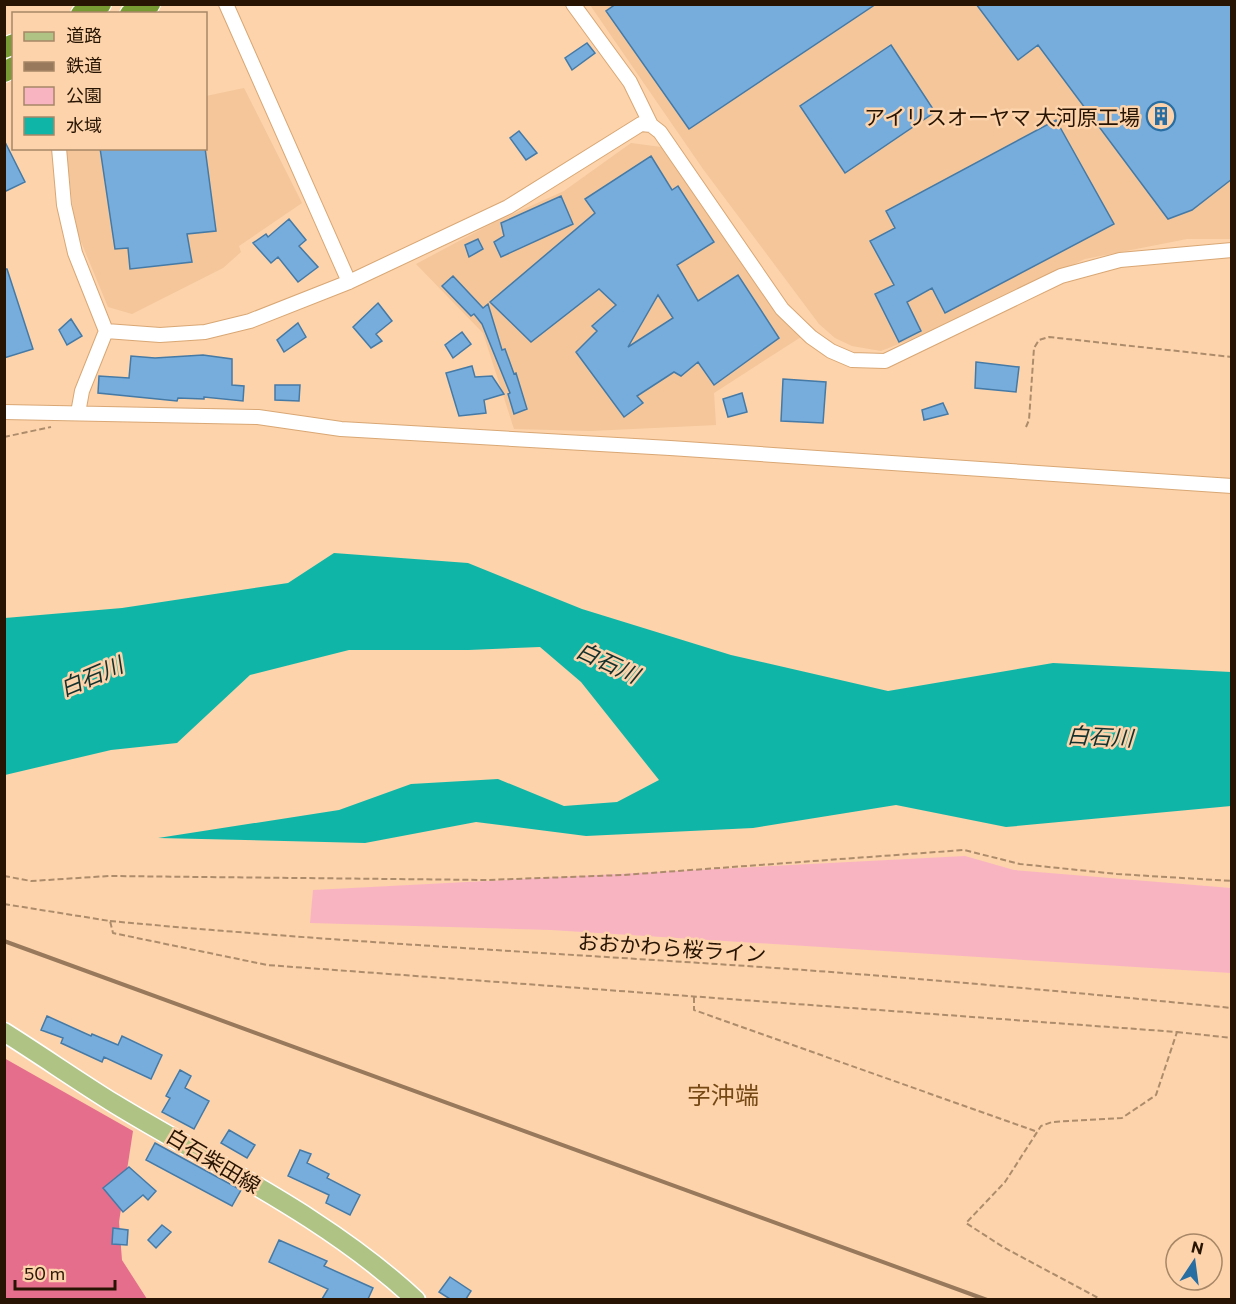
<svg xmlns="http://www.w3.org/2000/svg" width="1236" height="1304" font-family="Commissioner,'Noto Sans JP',sans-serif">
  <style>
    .built { fill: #f4c69a }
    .green { fill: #f9b4c2 }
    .forest { fill: #e66e8d }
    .water { fill: #0fb6a8 }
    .building { fill: #77addc; stroke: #457aa6; stroke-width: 1.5; fill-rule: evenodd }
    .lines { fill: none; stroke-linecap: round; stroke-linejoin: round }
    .minor-casing { stroke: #d9a774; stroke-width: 16 }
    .major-casing { stroke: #fff; stroke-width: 21 }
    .highway-casing { stroke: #fff; stroke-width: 22 }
    .path { stroke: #ad8c6c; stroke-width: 2; stroke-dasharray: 6 3; stroke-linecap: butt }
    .minor { stroke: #fff; stroke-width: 14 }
    .major { stroke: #afc385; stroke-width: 18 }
    .highway { stroke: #799b34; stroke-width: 20 }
    .rail { stroke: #98795c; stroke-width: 4 }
    .labels { text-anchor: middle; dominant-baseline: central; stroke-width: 5; stroke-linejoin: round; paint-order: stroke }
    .poi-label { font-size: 21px; fill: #271402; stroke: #fdd3ab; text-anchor: end }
    .street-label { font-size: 21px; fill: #271402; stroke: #fdd3ab }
    .water-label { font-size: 22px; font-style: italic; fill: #13312d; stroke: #fdd3ab }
    .quarter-label { font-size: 24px; fill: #754814; stroke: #fdd3ab }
  </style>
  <rect width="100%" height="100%" fill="#fdd3ab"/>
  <path class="built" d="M 590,5 L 1231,5 L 1231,239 L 1187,239 L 1085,259 L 924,334 L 881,351 L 852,346 L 835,338 L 819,324 L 703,169 Z
    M 244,88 L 302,203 L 239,246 L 241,252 L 223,268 L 132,314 L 108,307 L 75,227 L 66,149 L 206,148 L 206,96 Z
    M 631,143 L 661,147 L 801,337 L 714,393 L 716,425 L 590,431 L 514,429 L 483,333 L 416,264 L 491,224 L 564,191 Z"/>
  <path class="green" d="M 965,856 L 1014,870 L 1231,888 L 1231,973 L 551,930 L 310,923 L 313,890 Z"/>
  <path class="forest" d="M 4,1058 L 133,1131 L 119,1222 L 122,1260 L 147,1299 L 5,1299 Z"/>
  <path class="water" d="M 334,553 L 468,563 L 582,609 L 731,655 L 888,691 L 1053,663 L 1231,672 L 1231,806 L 1006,827 L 896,805 L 753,828 L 586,836 L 476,822 L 365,843 L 158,838 L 339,810 L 411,784 L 498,779 L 564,806 L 617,802 L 659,780 L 581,682 L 540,647 L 469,650 L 349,650 L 250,675 L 177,743 L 111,750 L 5,775 L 5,618 L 122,608 L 288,583 Z"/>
  <path class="building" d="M 616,4 L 876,4 L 689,129 L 606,11 Z
    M 976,4 L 1232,4 L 1232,179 L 1192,210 L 1168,219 L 1038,45 L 1018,60 Z
    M 587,43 L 595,53 L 572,70 L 565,58 Z
    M 891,45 L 935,112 L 845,173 L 800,106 Z
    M 1056,120 L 1114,224 L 945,313 L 932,288 L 907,302 L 921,331 L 899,342 L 875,294 L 894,285 L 870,241 L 895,228 L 886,211 Z
    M 519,131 L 537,153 L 526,160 L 510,138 Z
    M 4,140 L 25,182 L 4,192 Z
    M 100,148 L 205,148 L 216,231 L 187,234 L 192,262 L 130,269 L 128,248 L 115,249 Z
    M 651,156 L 672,190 L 678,186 L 714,242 L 677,265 L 698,301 L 738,275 L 779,338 L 714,385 L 698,362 L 681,376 L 674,372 L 637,396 L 643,403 L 624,417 L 576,352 L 597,331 L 592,326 L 616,305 L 599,289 L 531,342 L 490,302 L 595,213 L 585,199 ZM 658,295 L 673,318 L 628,347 Z
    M 561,196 L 573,224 L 501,257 L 494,242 L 504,236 L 501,223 Z
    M 289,219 L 306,240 L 299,246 L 318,267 L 298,282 L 278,257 L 271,263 L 253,243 L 266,234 L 268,237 Z
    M 478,239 L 483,249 L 469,257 L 465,245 Z
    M 4,269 L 7,269 L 33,349 L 4,358 Z
    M 453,276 L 483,308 L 488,304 L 502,350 L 505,349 L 514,374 L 516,373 L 527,409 L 514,414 L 508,394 L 510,393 L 482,324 L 474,314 L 471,316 L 442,286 Z
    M 378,303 L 392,321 L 376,334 L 382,341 L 371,348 L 353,327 Z
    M 71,319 L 82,336 L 67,345 L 59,330 Z
    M 298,323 L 306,337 L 284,352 L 277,340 Z
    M 462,332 L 471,344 L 453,358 L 445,345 Z
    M 203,355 L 232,359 L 232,385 L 244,386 L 243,401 L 204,397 L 204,399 L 178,398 L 177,401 L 98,393 L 99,376 L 129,378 L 131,356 L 155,358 Z
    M 976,362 L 1019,367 L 1016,392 L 975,388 Z
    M 472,366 L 475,377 L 492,376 L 504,394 L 484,400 L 486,413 L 459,416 L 446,373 Z
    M 783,379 L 826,382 L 823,423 L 781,421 Z
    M 275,385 L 300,385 L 299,401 L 275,400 Z
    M 742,393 L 747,412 L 728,417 L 723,399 Z
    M 943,403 L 948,414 L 924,420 L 922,410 Z
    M 47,1016 L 91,1036 L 92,1034 L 118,1045 L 122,1036 L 162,1055 L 151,1079 L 104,1057 L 102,1062 L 61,1043 L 63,1038 L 41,1030 Z
    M 180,1070 L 191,1076 L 185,1088 L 209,1101 L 194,1129 L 162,1112 L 170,1098 L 166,1096 Z
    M 229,1130 L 255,1145 L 247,1158 L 221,1143 Z
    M 155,1143 L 241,1190 L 232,1206 L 146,1160 Z
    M 300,1150 L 311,1154 L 307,1163 L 329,1174 L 327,1178 L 360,1195 L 350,1215 L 326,1203 L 329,1195 L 288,1176 Z
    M 129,1167 L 156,1191 L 148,1200 L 143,1195 L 123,1212 L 103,1188 Z
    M 162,1225 L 171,1232 L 156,1248 L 148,1240 Z
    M 113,1228 L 128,1230 L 127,1245 L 112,1244 Z
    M 279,1240 L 327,1261 L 324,1266 L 373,1288 L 368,1299 L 322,1299 L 328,1289 L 269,1262 Z
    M 450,1277 L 471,1291 L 466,1299 L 450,1299 L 439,1292 Z"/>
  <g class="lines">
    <g class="minor-casing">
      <path id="minor" d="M 226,4 L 349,282
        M 573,4 L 630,82 L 651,125
        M 59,148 L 64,205 L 75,253 L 106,331 L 82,391 L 78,413
        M 106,331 L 160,335 L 205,332 L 250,321 L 349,282 L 508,207 L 641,124 L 651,125 L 660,132 L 782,309 L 811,337 L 831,351 L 852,360 L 885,361 L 1061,276 L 1120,260 L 1232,250
        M 4,412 L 258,417 L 341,429 L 670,448 L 1232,486"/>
    </g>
    <g class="major-casing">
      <path id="major" d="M 4,1032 C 42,1056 78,1081 115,1104 C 217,1166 327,1217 416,1300"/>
    </g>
    <g class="highway-casing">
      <path id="highway" d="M 81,14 L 101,4
        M 130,14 L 150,4
        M 4,48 L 14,44
        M 4,72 L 14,67"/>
    </g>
    <path class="path" d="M 1026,427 L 1029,420 L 1034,348 L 1039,340 L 1049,337 L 1232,357
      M 4,437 L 51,427
      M 4,876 L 31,881 L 109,876 L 487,880 L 623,875 L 964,850 L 1020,864 L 1117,874 L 1232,881
      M 4,904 L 110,921 L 113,933 L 267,965 L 1177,1032 L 1156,1095 L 1122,1118 L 1052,1122 L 1041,1126 L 1005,1182 L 966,1223 L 1003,1247 L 1102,1300
      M 110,921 C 322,941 535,952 747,966 C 909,977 1070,992 1232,1008
      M 694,997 L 694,1010 L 1035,1131
      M 1177,1032 L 1232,1038"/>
    <use href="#minor" class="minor"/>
    <use href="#major" class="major"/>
    <use href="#highway" class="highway"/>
    <path class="rail" d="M 4,941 L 987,1300"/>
  </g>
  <defs>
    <g id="building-ring" transform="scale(1.5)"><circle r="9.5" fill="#fdd3ab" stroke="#296ea3" stroke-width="1.5"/><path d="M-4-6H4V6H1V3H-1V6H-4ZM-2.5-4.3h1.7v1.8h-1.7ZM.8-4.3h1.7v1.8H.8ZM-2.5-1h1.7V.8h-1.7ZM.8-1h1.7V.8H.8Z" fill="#296ea3"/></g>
  </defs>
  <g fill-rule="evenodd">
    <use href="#building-ring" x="1161" y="116"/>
  </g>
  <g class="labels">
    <g class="poi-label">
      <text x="1140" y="116">アイリスオーヤマ 大河原工場</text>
    </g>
    <g class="street-label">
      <text transform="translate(672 947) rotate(4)">おおかわら桜ライン</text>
      <text transform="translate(214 1160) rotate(31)">白石柴田線</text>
    </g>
    <g class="water-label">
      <text transform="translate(608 662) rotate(25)">白石川</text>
      <text transform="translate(91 676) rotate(-23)">白石川</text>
      <text transform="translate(1100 736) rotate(3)">白石川</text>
    </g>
    <g class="quarter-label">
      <text x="723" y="1094">字沖端</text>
    </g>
  </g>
  <rect width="1236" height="1304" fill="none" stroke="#271402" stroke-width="12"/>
  <rect x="12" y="12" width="195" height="138" fill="#fdd3ab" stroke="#a78767" stroke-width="1.5"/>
  <rect x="24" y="32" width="30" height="9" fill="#afc385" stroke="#a78767" stroke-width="1.5"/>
  <text x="66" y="42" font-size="18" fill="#271402">道路</text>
  <rect x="24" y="62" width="30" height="9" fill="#98795c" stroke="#a78767" stroke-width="1.5"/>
  <text x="66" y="72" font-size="18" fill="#271402">鉄道</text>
  <rect x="24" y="87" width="30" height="18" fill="#f9b4c2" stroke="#a78767" stroke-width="1.5"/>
  <text x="66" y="102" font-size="18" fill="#271402">公園</text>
  <rect x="24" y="117" width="30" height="18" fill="#0fb6a8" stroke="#a78767" stroke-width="1.5"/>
  <text x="66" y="132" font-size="18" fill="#271402">水域</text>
  <g transform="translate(1194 1262) rotate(13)"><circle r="28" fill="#fdd3ab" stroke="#a78767" stroke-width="1.5"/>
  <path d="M0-4.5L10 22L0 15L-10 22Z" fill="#296ea3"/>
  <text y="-9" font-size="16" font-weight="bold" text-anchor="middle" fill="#271402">N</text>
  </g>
  <path d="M15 1280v9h100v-9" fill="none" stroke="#271402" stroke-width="3"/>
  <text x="24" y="1280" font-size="18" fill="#271402" stroke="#fdd3ab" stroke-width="4.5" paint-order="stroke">50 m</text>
</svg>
